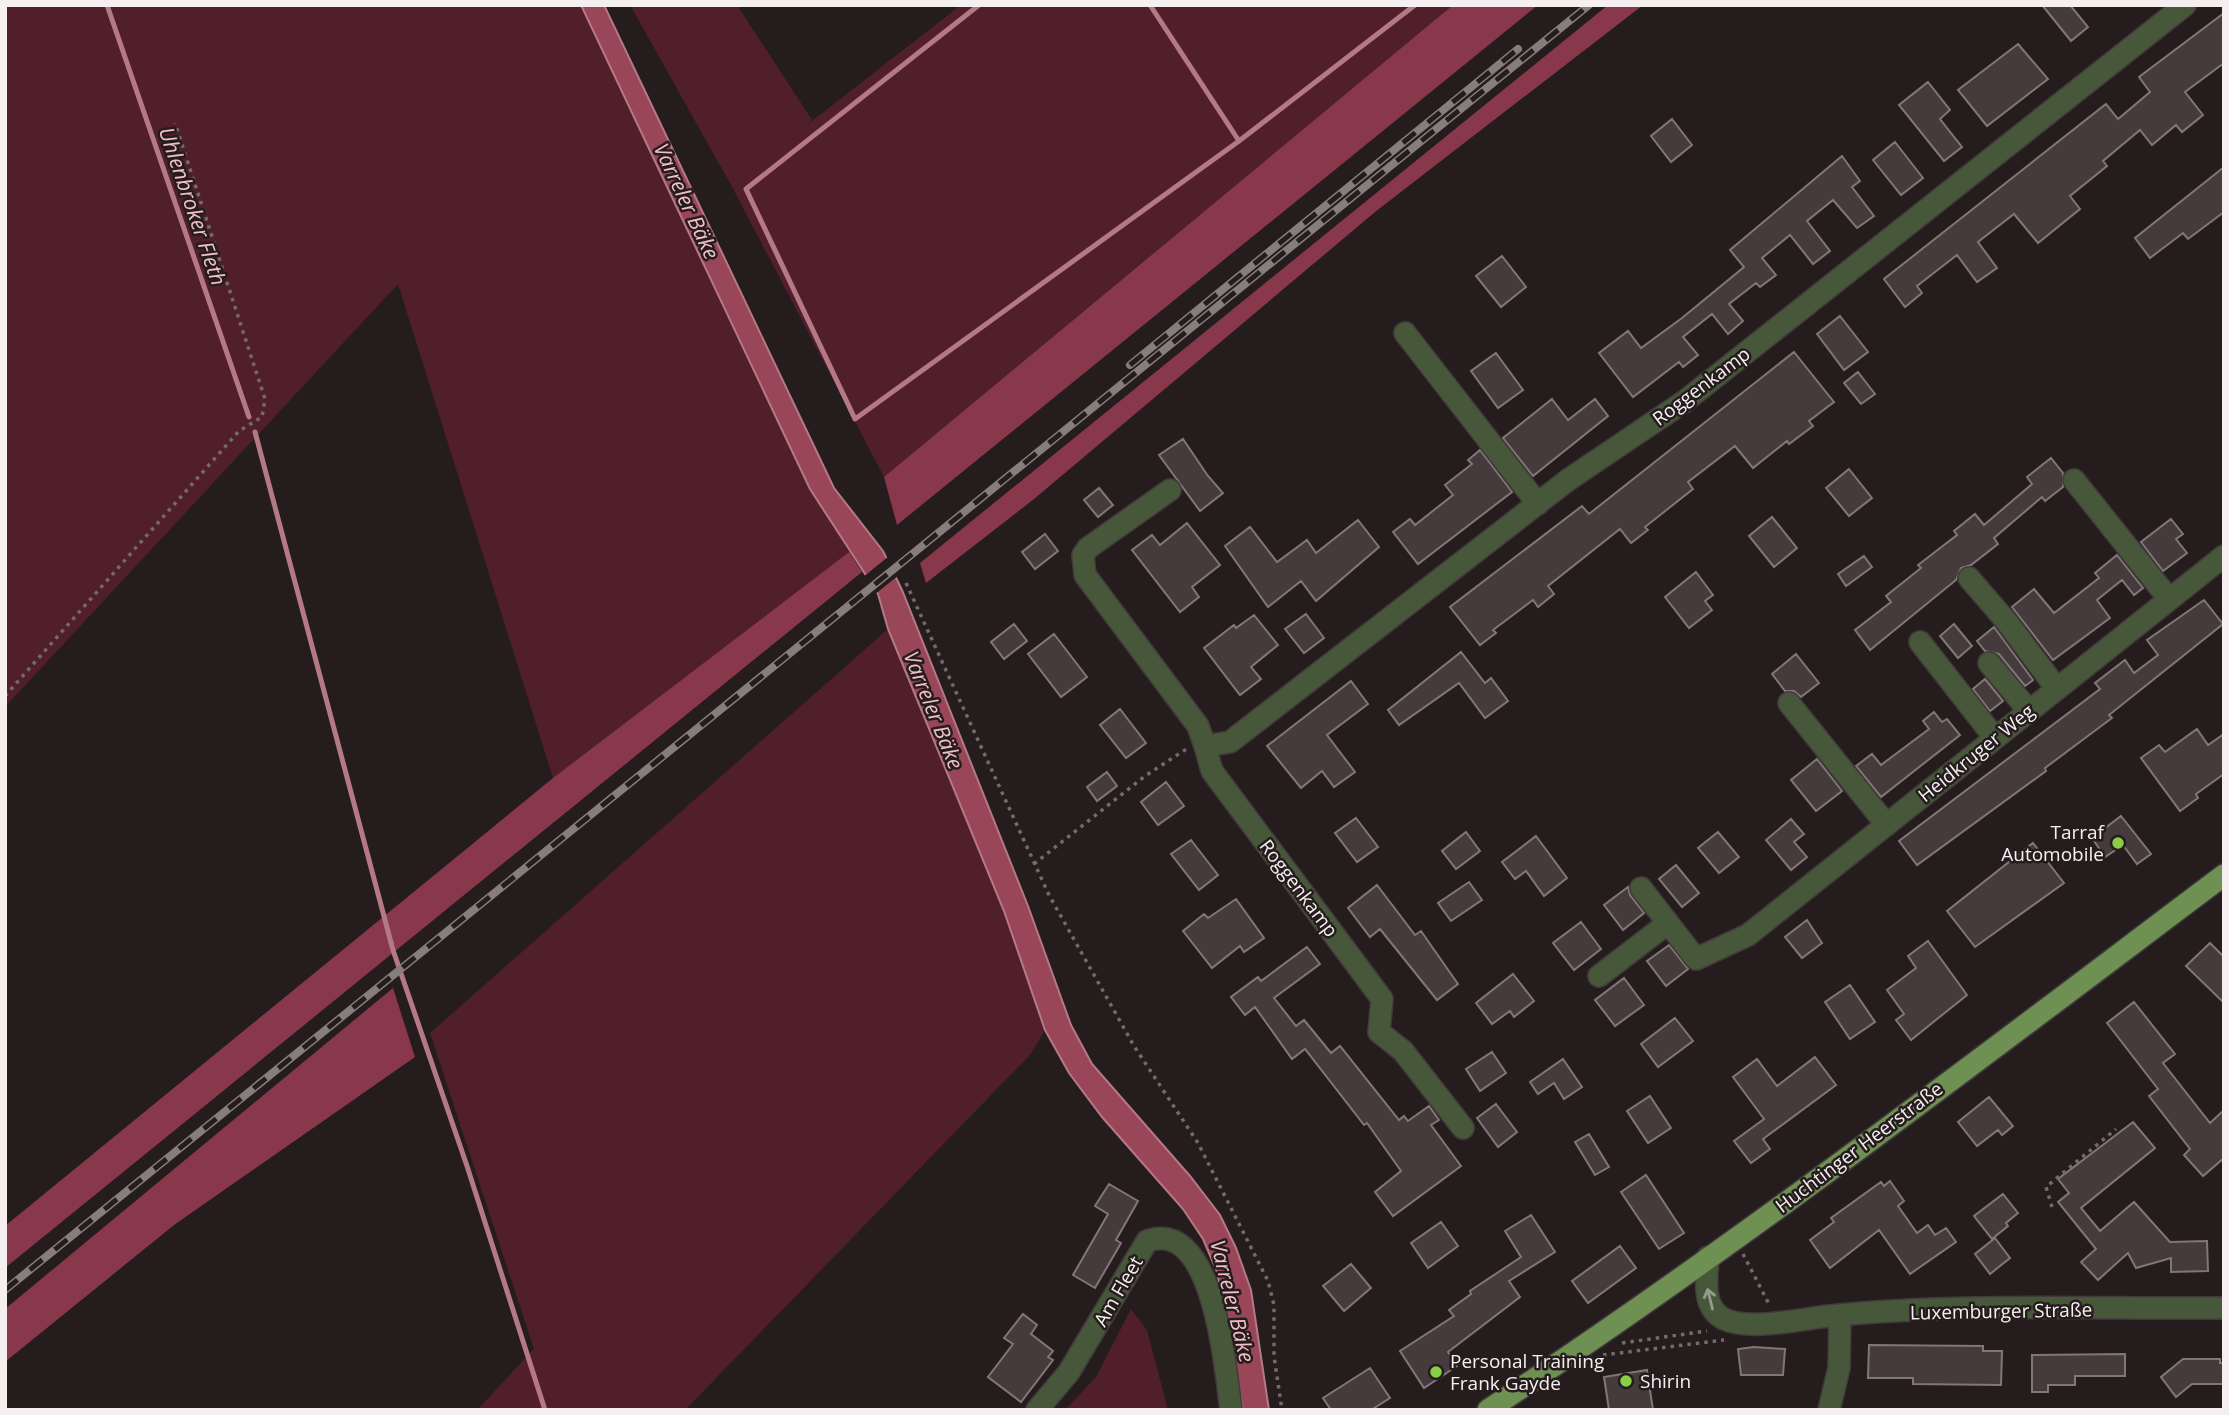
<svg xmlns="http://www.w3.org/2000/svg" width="2229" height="1415" font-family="'Open Sans',sans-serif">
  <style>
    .green { fill: #511f2a }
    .forest { fill: #89384b }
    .water { fill: #994658; stroke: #b57986; stroke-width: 2 }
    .pier { fill: #251c1e }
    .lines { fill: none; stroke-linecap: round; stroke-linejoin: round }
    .stream { stroke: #b57986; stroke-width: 5 }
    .building { fill: #453b3c; stroke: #817678; stroke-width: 2 }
    .minor-casing { stroke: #423a3b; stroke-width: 24 }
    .major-casing { stroke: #423a3b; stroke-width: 24 }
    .path { stroke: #726a6b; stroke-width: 3.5; stroke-dasharray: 3.5 5; stroke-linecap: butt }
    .minor { stroke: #47583a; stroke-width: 21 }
    .major { stroke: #6e9052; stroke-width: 21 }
    .rail-casing { stroke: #857d7e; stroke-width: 8 }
    .rail { stroke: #251c1e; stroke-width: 5; stroke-dasharray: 16; stroke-linecap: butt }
    .oneway { stroke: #969c8c }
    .poi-dot { fill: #8ace47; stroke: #251c1e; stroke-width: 2.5 }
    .labels { text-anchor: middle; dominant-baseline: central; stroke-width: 5; stroke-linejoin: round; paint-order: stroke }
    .street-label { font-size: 19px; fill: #f6eff0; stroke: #251c1e }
    .poi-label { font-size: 19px; fill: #f6eff0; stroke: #251c1e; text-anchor: start }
    .water-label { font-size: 21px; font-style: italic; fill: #f2c0c8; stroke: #251c1e }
  </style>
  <rect width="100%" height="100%" fill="#251c1e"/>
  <path class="green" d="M 5,5 L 581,5 L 810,489 L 849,552 L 553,778 L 398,284 L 5,707 Z
    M 630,5 L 737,5 L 812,120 L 803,128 L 961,5 L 1453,5 L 884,477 L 731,185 Z
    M 888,629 L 1004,911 L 1045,1030 L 1030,1055 L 685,1410 L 477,1410 L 534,1349 L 430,1033 Z
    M 1131,1309 L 1147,1330 L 1168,1410 L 1065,1410 L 1096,1377 Z"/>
  <path class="forest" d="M 1453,5 L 1538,5 L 897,525 L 884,477 Z
    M 1608,5 L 1643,5 L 1375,212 L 1034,499 L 926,583 L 920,563 Z
    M 849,552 L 862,572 L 5,1268 L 5,1226 L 553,778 Z
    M 393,988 L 415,1057 L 174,1225 L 5,1362 L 5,1309 Z"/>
  <path class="water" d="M 581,5 L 604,5 L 834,488 L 883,551 L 902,590 L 1028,906 L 1071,1025 L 1092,1064 L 1190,1176 L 1220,1215 L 1236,1248 L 1251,1290 L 1269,1410 L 1243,1410 L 1217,1272 L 1203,1239 L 1183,1209 L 1102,1117 L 1069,1073 L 1045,1030 L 1004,911 L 888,629 L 878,594 L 810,489 Z"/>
  <path class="pier" d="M 889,556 L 899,575 L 874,595 L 862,578 Z"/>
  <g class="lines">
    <path class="stream" d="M 107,5 L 249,417
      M 979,5 L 746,189 L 855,419 L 1239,141 L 1415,5
      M 1150,5 L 1239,141
      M 255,432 L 393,950 L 467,1166 L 545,1410"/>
  </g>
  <path class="building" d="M 2042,5 L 2070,5 L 2088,27 L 2071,41 Z
    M 2224,13 L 2224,63 L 2185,92 L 2203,115 L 2182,132 L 2176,125 L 2152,145 L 2140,130 L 2103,161 L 2107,166 L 2070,196 L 2080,209 L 2038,243 L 2014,214 L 1978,242 L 1997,268 L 1977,282 L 1957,255 L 1917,286 L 1922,293 L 1905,307 L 1884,279 L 2106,104 L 2118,119 L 2150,92 L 2139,77 Z
    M 2018,44 L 2048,79 L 1987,126 L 1958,90 Z
    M 1928,82 L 1950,110 L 1940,119 L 1962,147 L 1944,161 L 1899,105 Z
    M 1672,119 L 1692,145 L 1671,162 L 1651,136 Z
    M 1895,142 L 1923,178 L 1901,195 L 1873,160 Z
    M 1842,156 L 1860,181 L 1852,187 L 1874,216 L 1857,228 L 1833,200 L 1807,221 L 1830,251 L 1813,264 L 1790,235 L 1762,258 L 1776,275 L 1760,287 L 1756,283 L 1729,304 L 1743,321 L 1728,334 L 1712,314 L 1683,337 L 1698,355 L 1683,367 L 1679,362 L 1633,397 L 1599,353 L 1628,331 L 1641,348 L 1682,318 L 1744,267 L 1730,250 Z
    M 2224,167 L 2224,212 L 2188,239 L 2183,233 L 2150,258 L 2135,238 Z
    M 1502,256 L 1526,287 L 1501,307 L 1476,276 Z
    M 1840,316 L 1868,352 L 1844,370 L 1817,334 Z
    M 1794,352 L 1834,402 L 1809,421 L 1813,426 L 1789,444 L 1787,441 L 1753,468 L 1735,446 L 1688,482 L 1693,489 L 1645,527 L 1648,530 L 1631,543 L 1620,529 L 1548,586 L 1554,594 L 1538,607 L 1533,600 L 1493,630 L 1496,633 L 1480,645 L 1450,607 L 1582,506 L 1589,514 Z
    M 1496,353 L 1523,390 L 1498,408 L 1471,371 Z
    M 1858,372 L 1875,394 L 1861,404 L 1844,383 Z
    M 1552,399 L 1568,420 L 1595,399 L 1608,416 L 1533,476 L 1503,438 Z
    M 1183,439 L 1208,476 L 1223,493 L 1200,511 L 1159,455 Z
    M 1480,450 L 1512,492 L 1418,564 L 1393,532 L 1410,519 L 1415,525 L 1453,495 L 1445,485 L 1472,464 L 1468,460 Z
    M 2051,458 L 2063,473 L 2063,487 L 2045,501 L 2042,497 L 1994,538 L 1998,544 L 1971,565 L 1961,568 L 1956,580 L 1870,650 L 1855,630 L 1891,602 L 1886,596 L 1921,568 L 1918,565 L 1957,535 L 1954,531 L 1975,514 L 1984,525 L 2032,484 L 2027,477 Z
    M 1849,469 L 1872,498 L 1849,516 L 1826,488 Z
    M 1099,488 L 1113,505 L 1098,517 L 1084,500 Z
    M 1772,517 L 1797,548 L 1774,567 L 1749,536 Z
    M 2171,519 L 2183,534 L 2176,539 L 2187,553 L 2163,571 L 2141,542 Z
    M 1358,520 L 1379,547 L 1316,601 L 1301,581 L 1268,607 L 1225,546 L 1250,527 L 1277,562 L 1307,540 L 1316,553 Z
    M 1187,523 L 1220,565 L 1192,587 L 1199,597 L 1180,612 L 1132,550 L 1152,535 L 1160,545 Z
    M 1045,534 L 1058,551 L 1035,569 L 1022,552 Z
    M 2117,555 L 2143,588 L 2134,595 L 2122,580 L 2097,600 L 2110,618 L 2053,660 L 2012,607 L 2034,589 L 2054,613 L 2099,578 L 2095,573 Z
    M 1864,556 L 1872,567 L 1846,586 L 1838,574 Z
    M 1696,572 L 1713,595 L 1705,601 L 1712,610 L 1689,628 L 1665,597 Z
    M 2204,600 L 2223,624 L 2109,715 L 2112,718 L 2045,768 L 2046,771 L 1917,865 L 1899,841 L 2100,689 L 2095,683 L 2125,660 L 2134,673 L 2158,655 L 2147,640 Z
    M 1306,614 L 1324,638 L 1304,653 L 1285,629 Z
    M 1254,615 L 1278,645 L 1251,667 L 1261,679 L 1240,695 L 1204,648 L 1234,625 L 1236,628 Z
    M 1014,624 L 1027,641 L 1004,659 L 991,642 Z
    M 1954,624 L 1972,646 L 1958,658 L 1940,636 Z
    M 1994,627 L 2033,680 L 2025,686 L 1999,654 L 1985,651 L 1977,641 Z
    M 1054,634 L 1087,677 L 1061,697 L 1028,654 Z
    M 1461,652 L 1485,683 L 1491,678 L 1508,701 L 1485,718 L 1459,683 L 1399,725 L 1388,710 Z
    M 1796,654 L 1819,683 L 1801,697 L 1794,691 L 1785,691 L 1772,674 Z
    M 1985,679 L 2003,701 L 1990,711 L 1973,689 Z
    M 1351,681 L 1368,704 L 1327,735 L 1355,772 L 1334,787 L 1322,771 L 1301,788 L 1267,746 Z
    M 1120,709 L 1146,743 L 1126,758 L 1100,725 Z
    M 1934,712 L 1942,722 L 1947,719 L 1960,735 L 1881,797 L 1856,766 L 1872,754 L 1881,765 L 1929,729 L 1923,721 Z
    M 2197,729 L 2208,745 L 2224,734 L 2224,774 L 2196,794 L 2198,798 L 2180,811 L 2141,758 L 2159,745 L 2165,752 Z
    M 1817,759 L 1842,791 L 1816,811 L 1791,780 Z
    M 1107,772 L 1117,786 L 1097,801 L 1087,787 Z
    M 1166,782 L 1184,806 L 1158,825 L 1141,802 Z
    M 2121,816 L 2151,854 L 2137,864 L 2123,845 L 2105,857 L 2092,838 Z
    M 1356,818 L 1378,847 L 1357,862 L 1335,833 Z
    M 1791,819 L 1804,834 L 1794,842 L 1807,857 L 1791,870 L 1766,840 Z
    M 1466,832 L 1480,851 L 1456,869 L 1442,851 Z
    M 1718,832 L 1739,857 L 1719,873 L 1698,848 Z
    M 1536,836 L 1567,878 L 1544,896 L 1526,871 L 1515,879 L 1502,862 Z
    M 1191,840 L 1218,875 L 1199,890 L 1171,854 Z
    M 2033,843 L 2064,883 L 1975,947 L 1947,911 Z
    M 1676,865 L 1699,893 L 1682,907 L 1659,879 Z
    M 1469,882 L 1482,900 L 1451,921 L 1438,903 Z
    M 1377,885 L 1415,935 L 1421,931 L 1458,984 L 1437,1000 L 1380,929 L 1370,937 L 1348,908 Z
    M 1628,887 L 1630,895 L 1644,913 L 1623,930 L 1604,905 Z
    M 1236,899 L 1264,938 L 1244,952 L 1240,946 L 1212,968 L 1183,931 L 1204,914 L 1208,918 Z
    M 1807,920 L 1822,943 L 1802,958 L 1785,937 Z
    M 1581,922 L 1601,949 L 1574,970 L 1553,943 Z
    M 1928,941 L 1967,995 L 1911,1040 L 1896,1020 L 1904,1014 L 1887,990 L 1916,968 L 1908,956 Z
    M 2210,943 L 2224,957 L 2224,1003 L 2186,966 Z
    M 1669,945 L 1688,969 L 1666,986 L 1647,961 Z
    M 1307,947 L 1320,964 L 1274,998 L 1296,1026 L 1304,1020 L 1331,1053 L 1340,1046 L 1399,1120 L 1404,1116 L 1408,1121 L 1429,1106 L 1439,1120 L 1431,1125 L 1461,1166 L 1393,1216 L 1375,1192 L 1401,1171 L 1367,1123 L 1364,1125 L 1305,1049 L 1292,1059 L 1255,1007 L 1245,1015 L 1231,997 L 1258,977 L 1261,981 Z
    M 1513,974 L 1534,1001 L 1514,1017 L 1510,1011 L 1492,1024 L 1476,1003 Z
    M 1624,978 L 1644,1005 L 1615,1026 L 1595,1000 Z
    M 1850,985 L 1875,1022 L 1850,1039 L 1825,1002 Z
    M 2134,1002 L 2175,1054 L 2163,1063 L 2210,1123 L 2224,1110 L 2224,1158 L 2203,1176 L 2184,1155 L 2190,1149 L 2149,1096 L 2158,1089 L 2107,1023 Z
    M 1675,1018 L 1693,1041 L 1658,1067 L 1641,1044 Z
    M 1492,1052 L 1506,1073 L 1480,1091 L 1466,1069 Z
    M 1815,1057 L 1836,1085 L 1763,1139 L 1770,1149 L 1751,1163 L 1734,1141 L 1764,1119 L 1733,1077 L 1757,1059 L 1777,1086 Z
    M 1563,1059 L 1582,1087 L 1564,1099 L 1554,1083 L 1538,1094 L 1530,1082 Z
    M 1650,1096 L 1671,1128 L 1648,1143 L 1627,1111 Z
    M 1989,1097 L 2013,1126 L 2002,1135 L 1998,1130 L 1977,1146 L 1958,1122 Z
    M 1496,1104 L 1517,1132 L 1498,1147 L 1477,1118 Z
    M 2133,1122 L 2155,1148 L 2081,1208 L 2100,1231 L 2134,1202 L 2170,1242 L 2207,1241 L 2208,1271 L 2171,1272 L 2171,1258 L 2136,1268 L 2128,1253 L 2098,1280 L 2081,1262 L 2096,1249 L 2058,1202 L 2069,1193 L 2058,1179 Z
    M 1589,1134 L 1609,1167 L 1595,1175 L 1575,1142 Z
    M 1646,1175 L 1684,1233 L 1659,1249 L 1621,1192 Z
    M 1890,1181 L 1904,1201 L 1898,1206 L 1917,1233 L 1928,1225 L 1935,1235 L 1946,1228 L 1956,1242 L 1910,1274 L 1879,1230 L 1830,1268 L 1810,1240 L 1834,1222 L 1831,1218 L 1881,1182 L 1884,1186 Z
    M 1109,1184 L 1138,1201 L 1116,1240 L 1121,1243 L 1095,1288 L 1073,1275 L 1108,1214 L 1095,1206 Z
    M 2003,1194 L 2018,1213 L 2006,1223 L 2008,1226 L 1992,1239 L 1974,1216 Z
    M 1531,1215 L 1555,1252 L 1509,1281 L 1520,1297 L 1448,1352 L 1457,1366 L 1424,1388 L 1400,1351 L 1454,1316 L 1449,1310 L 1471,1294 L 1470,1291 L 1521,1257 L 1505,1231 Z
    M 1441,1222 L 1458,1246 L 1428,1268 L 1411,1243 Z
    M 1995,1238 L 2010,1258 L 1990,1274 L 1975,1254 Z
    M 1620,1246 L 1636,1268 L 1588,1303 L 1572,1281 Z
    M 1351,1264 L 1371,1288 L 1344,1311 L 1323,1286 Z
    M 1023,1314 L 1037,1325 L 1031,1334 L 1053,1351 L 1048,1357 L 1053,1360 L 1021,1402 L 988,1377 L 1013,1344 L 1004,1338 Z
    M 1869,1345 L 1983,1346 L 1983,1351 L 2002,1351 L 2001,1385 L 1913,1384 L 1913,1378 L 1868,1378 Z
    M 1754,1347 L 1785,1349 L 1783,1375 L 1741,1375 L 1738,1349 Z
    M 2125,1354 L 2125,1376 L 2075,1376 L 2075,1385 L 2048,1385 L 2048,1392 L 2032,1392 L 2032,1355 Z
    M 2183,1359 L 2220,1359 L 2220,1363 L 2224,1363 L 2224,1384 L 2192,1384 L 2176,1397 L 2161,1377 Z
    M 1370,1368 L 1390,1398 L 1371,1410 L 1331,1410 L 1323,1398 Z
    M 1647,1370 L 1653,1410 L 1609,1410 L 1604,1377 Z"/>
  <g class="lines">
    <g class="minor-casing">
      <path id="minor" d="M 1405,333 L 1538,504
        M 2074,480 L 2169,599
        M 1170,490 L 1088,548 L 1083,555 L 1085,575 L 1198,726 L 1205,746
        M 1969,578 L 2007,622 L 2057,689
        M 1920,642 L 1995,738
        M 1989,663 L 2029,711
        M 1789,703 L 1886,824
        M 1641,888 L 1668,923
        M 1599,976 L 1668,923 L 1696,959 L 1748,935 L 2224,556
        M 1463,1128 L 1403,1051 L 1379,1032 L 1382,999 L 1212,771 L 1205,746 L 1230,742 L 1568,480 L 1685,401 L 2185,5
        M 1708,1257 C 1707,1279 1701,1307 1724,1319 C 1749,1331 1801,1319 1829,1316 C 1960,1303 2093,1309 2224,1308
        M 1037,1410 L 1069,1372 L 1147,1241 C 1214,1217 1225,1368 1231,1410
        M 1829,1410 L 1839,1368 L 1840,1315"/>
    </g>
    <g class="major-casing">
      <path id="major" d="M 1488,1410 C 1741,1243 1982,1057 2224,875"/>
    </g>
    <path class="path" d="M 906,583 L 1049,895 L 1134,1046 L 1198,1143 L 1268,1281 L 1274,1305 L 1274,1356 L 1282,1410
      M 5,696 L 239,431 L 262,417 L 265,399 L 175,123
      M 1034,864 L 1145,776 L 1188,748
      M 2052,1207 L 2046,1187 L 2116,1129
      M 1743,1254 L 1770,1306
      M 1622,1343 L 1707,1331
      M 1603,1355 L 1724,1340"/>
    <use href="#minor" class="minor"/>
    <use href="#major" class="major"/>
    <g class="rail-casing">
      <path id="rail" d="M 1130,365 L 1518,49
        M 5,1290 L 1589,5"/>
    </g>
    <use href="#rail" class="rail"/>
  </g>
  <defs><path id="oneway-shaft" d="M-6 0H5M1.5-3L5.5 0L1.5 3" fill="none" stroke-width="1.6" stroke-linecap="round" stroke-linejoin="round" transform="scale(1.75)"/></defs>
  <use class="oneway" href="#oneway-shaft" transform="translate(1710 1299) rotate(-104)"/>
  <g class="poi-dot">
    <circle cx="2118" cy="843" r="7"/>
    <circle cx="1436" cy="1372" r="7"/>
    <circle cx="1626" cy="1381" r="7"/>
  </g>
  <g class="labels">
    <g class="street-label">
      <text transform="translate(1701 386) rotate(-37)">Roggenkamp</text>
      <text transform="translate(1976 753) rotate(-39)">Heidkruger Weg</text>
      <text transform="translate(1299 888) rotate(53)">Roggenkamp</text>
      <text transform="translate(1859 1147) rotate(-37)">Huchtinger Heerstraße</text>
      <text transform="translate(1118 1291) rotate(-60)">Am Fleet</text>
      <text transform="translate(2001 1311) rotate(-1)">Luxemburger Straße</text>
    </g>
    <g class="poi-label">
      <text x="2104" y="832" text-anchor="end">Tarraf<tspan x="2104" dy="22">Automobile</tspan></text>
      <text x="1450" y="1361">Personal Training<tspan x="1450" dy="22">Frank Gayde</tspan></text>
      <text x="1640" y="1381">Shirin</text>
    </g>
    <g class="water-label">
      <text transform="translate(687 201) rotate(65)">Varreler Bäke</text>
      <text transform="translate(193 206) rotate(71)">Uhlenbroker Fleth</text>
      <text transform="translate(934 710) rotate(68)">Varreler Bäke</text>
      <text transform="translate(1233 1301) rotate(76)">Varreler Bäke</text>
    </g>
  </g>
  <rect width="2229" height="1415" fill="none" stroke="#f6eff0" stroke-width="14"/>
</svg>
